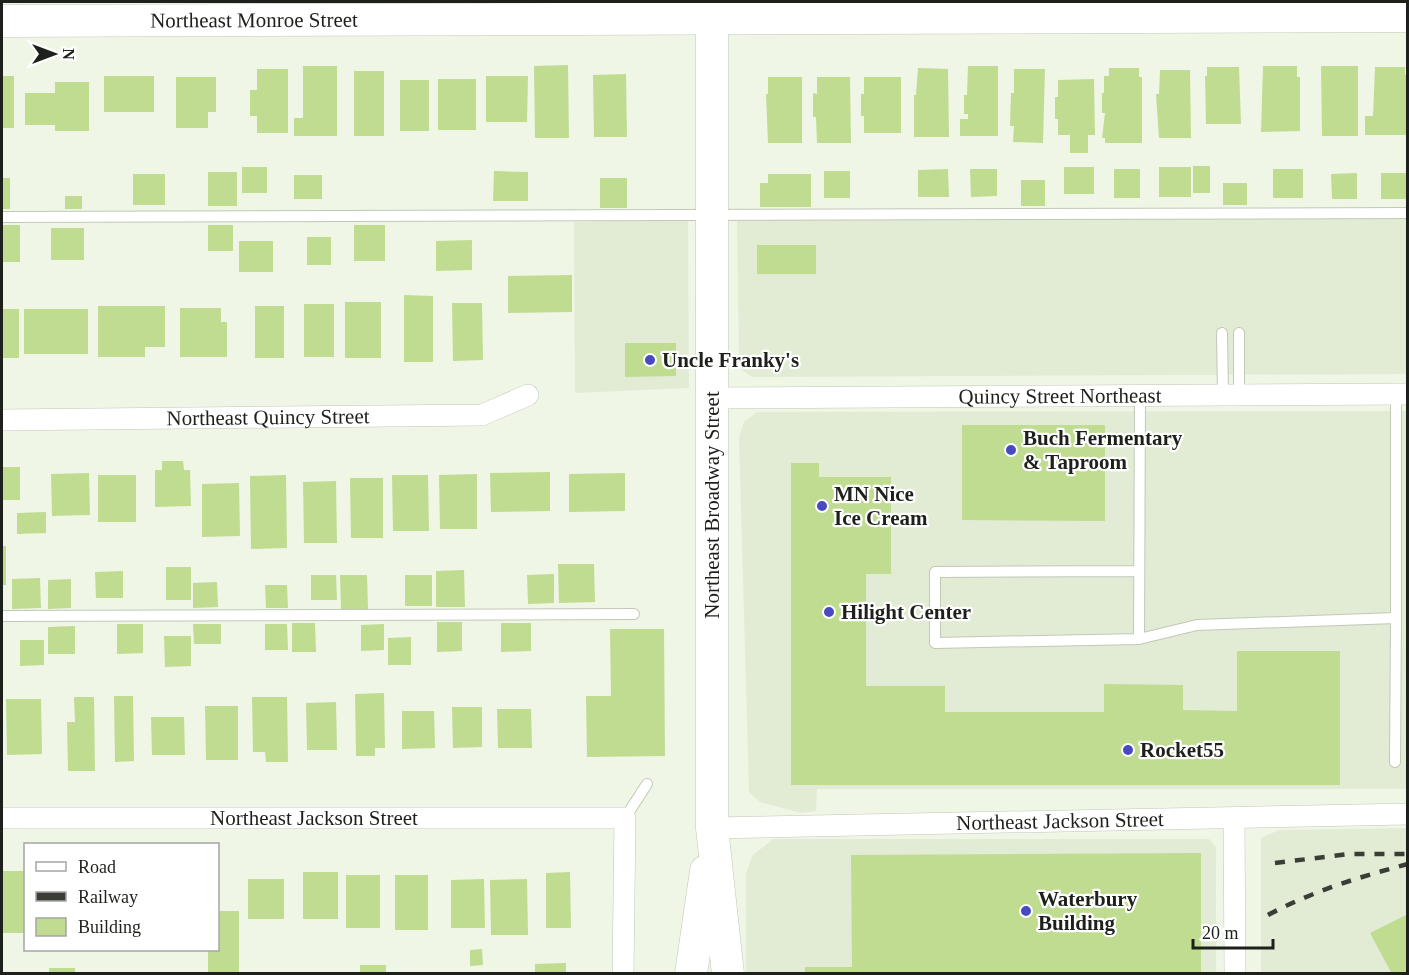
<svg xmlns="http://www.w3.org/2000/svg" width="1409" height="975" font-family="'Times New Roman',serif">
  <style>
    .built { fill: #e2ecd4 }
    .building { fill: #bfdc91 }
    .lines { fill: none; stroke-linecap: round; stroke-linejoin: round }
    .lane-casing { stroke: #c1c8b8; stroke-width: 12 }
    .street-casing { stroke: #c1c8b8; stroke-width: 22 }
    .secondary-casing { stroke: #c1c8b8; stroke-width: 33 }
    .lane { stroke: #fff; stroke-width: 10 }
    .street { stroke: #fff; stroke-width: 21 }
    .secondary { stroke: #fff; stroke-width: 32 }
    .rail { stroke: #3b3e37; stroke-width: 4.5; stroke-dasharray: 10 10; stroke-linecap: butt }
    .poi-dot { fill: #484bc0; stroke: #fff; stroke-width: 2 }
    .labels { text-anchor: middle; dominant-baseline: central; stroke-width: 4.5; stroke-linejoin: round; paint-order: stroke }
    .street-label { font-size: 21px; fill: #1e211b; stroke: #fff }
    .poi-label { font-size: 21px; font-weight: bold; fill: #1e211b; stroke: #fff; text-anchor: start }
  </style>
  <rect width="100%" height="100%" fill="#eff6e5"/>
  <path class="built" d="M 1407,217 L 1407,374 L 752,377 L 742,370 L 739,361 L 737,220 Z
    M 688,219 L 689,388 L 575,393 L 574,222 Z
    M 1407,411 L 1407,789 L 817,789 L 816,811 L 801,813 L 760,802 L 749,792 L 739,437 L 744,422 L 757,412 Z
    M 1407,828 L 1407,973 L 1261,974 L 1261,838 L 1279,830 Z
    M 773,839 L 1209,839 L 1216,847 L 1216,973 L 746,973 L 746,874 L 752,856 Z"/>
  <path class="building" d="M 568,65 L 569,138 L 535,138 L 534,66 Z
    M 303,66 L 337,66 L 337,136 L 294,136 L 294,118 L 303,118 Z
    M 968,66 L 998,66 L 998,136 L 960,136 L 960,119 L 968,119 L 968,114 L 964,114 L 964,95 L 967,95 Z
    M 1263,66 L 1297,66 L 1297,77 L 1300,77 L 1300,131 L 1261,132 Z
    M 1321,66 L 1358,66 L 1358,136 L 1322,136 Z
    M 1207,67 L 1239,67 L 1241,124 L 1206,124 L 1205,76 L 1207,76 Z
    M 1375,67 L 1405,67 L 1405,75 L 1407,75 L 1407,135 L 1365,135 L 1365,116 L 1373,116 Z
    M 918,68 L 948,69 L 949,137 L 914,137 L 914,95 L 916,95 Z
    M 1109,68 L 1139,68 L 1139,77 L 1142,77 L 1142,143 L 1105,143 L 1105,138 L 1102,138 L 1105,113 L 1102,113 L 1102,93 L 1104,93 L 1104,76 L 1109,76 Z
    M 257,69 L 288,69 L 288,133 L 257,133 L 257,116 L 250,116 L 250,90 L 257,90 Z
    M 1014,69 L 1045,69 L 1043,143 L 1013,142 L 1014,126 L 1010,126 L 1011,93 L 1014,93 Z
    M 1160,70 L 1190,70 L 1191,138 L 1159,138 L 1156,94 L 1159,94 Z
    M 354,71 L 384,71 L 384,136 L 354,136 Z
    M 626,74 L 627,137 L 594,137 L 593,75 Z
    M 2,76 L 14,76 L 14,128 L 2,128 Z
    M 104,76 L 154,76 L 154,112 L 104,112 Z
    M 486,76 L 528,76 L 527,122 L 486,122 Z
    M 176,77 L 216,77 L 216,112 L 208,112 L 208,128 L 176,128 Z
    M 768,77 L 802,77 L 802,143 L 768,143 L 766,94 L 768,94 Z
    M 817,77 L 850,77 L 851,143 L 817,143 L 816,117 L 813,117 L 813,93 L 817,94 Z
    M 864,77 L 901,77 L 901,133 L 864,133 L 864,116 L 861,116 L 861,94 L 864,94 Z
    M 438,79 L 476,79 L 476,130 L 438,130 Z
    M 1094,79 L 1095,135 L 1088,135 L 1088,153 L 1070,153 L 1070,135 L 1058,135 L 1058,119 L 1055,119 L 1055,97 L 1058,97 L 1058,80 Z
    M 400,80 L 429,80 L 429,131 L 400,131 Z
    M 55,82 L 89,82 L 89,131 L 55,131 L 55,125 L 25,125 L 25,93 L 55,93 Z
    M 1193,166 L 1210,166 L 1210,193 L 1193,193 Z
    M 242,167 L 267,167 L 267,193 L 242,193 Z
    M 1064,167 L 1094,167 L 1094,194 L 1064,194 Z
    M 1159,167 L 1191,167 L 1191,197 L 1159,197 Z
    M 948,169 L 949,197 L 918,197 L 918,170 Z
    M 970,169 L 997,169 L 997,196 L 971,197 Z
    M 1114,169 L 1140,169 L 1140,198 L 1114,198 Z
    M 1273,169 L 1303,169 L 1303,198 L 1273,198 Z
    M 494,171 L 528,172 L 528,201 L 493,201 Z
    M 824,171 L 850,171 L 850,198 L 824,198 Z
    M 208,172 L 237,172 L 237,206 L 208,206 Z
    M 1357,173 L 1357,199 L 1332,199 L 1331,174 Z
    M 1381,173 L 1408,173 L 1408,199 L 1381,199 Z
    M 133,174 L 165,174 L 165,205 L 133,205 Z
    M 768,174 L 811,174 L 811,207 L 760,207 L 760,183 L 768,183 Z
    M 294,175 L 322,175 L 322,199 L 294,199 Z
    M 2,178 L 10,178 L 10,209 L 2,209 Z
    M 600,178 L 627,178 L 627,208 L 600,208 Z
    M 1021,180 L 1045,180 L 1045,206 L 1021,206 Z
    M 1223,183 L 1247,183 L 1247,205 L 1223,205 Z
    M 65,196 L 82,196 L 82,209 L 65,209 Z
    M 2,225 L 20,225 L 20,262 L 2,262 Z
    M 208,225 L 233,225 L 233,251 L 208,251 Z
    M 354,225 L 385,225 L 385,261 L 354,261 Z
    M 51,228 L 84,228 L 84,260 L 51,260 Z
    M 307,237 L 331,237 L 331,265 L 307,265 Z
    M 472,240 L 472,270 L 436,271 L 436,241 Z
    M 239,241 L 273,241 L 273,272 L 239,272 Z
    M 757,245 L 816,245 L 816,274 L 757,274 Z
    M 572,275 L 572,312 L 508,313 L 508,276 Z
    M 404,295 L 433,296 L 433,362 L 404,362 Z
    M 345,302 L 381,302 L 381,358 L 345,358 Z
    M 452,303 L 482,303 L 483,360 L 453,361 Z
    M 304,304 L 334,304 L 334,357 L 304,357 Z
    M 98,306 L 165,306 L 165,347 L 145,347 L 145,357 L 98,357 Z
    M 255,306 L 284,306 L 284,358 L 255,358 Z
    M 180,308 L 221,308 L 221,322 L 227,322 L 227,357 L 180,357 Z
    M 2,309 L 19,309 L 19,358 L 2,358 Z
    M 24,309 L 88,309 L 88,354 L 24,354 Z
    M 625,343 L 676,343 L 676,376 L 625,377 Z
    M 962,425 L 1105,425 L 1105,521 L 962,520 Z
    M 162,461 L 183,461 L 184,470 L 190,470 L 191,506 L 155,507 L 155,470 L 162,470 Z
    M 791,463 L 819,463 L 819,477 L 891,477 L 891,574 L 866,574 L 866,686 L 945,686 L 945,712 L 1104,712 L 1104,684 L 1183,685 L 1183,710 L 1237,711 L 1237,651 L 1340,651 L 1340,785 L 791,785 Z
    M 2,467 L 20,467 L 20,500 L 2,500 Z
    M 550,472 L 550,511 L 491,512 L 490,473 Z
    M 89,473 L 90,515 L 52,516 L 51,474 Z
    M 625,473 L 625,511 L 569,512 L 569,474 Z
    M 477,474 L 477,529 L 440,529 L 439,475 Z
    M 98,475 L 136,475 L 136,522 L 98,522 Z
    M 286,475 L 287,548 L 251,549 L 250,476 Z
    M 392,475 L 428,475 L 429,531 L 393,531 Z
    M 350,478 L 383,478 L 383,538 L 351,538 Z
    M 336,481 L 337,543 L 304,543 L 303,482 Z
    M 239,483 L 240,536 L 202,537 L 202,484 Z
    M 46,512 L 46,533 L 17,534 L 17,513 Z
    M 2,546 L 6,546 L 6,585 L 2,585 Z
    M 558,564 L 594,564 L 595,602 L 559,603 Z
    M 166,567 L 191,567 L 191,600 L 166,600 Z
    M 464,570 L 465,607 L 436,607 L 436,571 Z
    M 123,571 L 123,598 L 96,598 L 95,572 Z
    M 554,574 L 554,603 L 528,604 L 527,575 Z
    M 311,575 L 336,575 L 337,600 L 311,600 Z
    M 340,575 L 367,575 L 368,609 L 341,609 Z
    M 405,575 L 432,575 L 432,606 L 405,606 Z
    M 40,578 L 41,608 L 12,609 L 12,579 Z
    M 71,579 L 71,608 L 48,609 L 48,580 Z
    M 217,582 L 218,607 L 193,608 L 193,583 Z
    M 265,585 L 287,585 L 288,608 L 266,608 Z
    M 437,622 L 462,622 L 462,651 L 437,652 Z
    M 292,623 L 315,623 L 316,652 L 292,652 Z
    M 501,623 L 531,623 L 531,651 L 501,652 Z
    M 117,624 L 143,624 L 143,653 L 117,654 Z
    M 193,624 L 221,624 L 221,644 L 194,644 Z
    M 265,624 L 287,624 L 288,650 L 265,650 Z
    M 384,624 L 384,650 L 361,651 L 361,625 Z
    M 75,626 L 75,654 L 48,654 L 48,627 Z
    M 610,629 L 664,629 L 665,756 L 587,757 L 586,696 L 611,696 Z
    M 164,636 L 191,636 L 191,666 L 165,667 Z
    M 411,637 L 411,665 L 388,665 L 388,638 Z
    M 20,640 L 44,640 L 44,665 L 20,666 Z
    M 384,693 L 385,748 L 375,748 L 375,756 L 356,756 L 355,694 Z
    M 114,696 L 133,696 L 134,761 L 115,762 Z
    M 74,697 L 94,697 L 95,771 L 68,771 L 67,722 L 75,722 Z
    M 252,697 L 287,697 L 288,762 L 266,762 L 265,752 L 253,752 Z
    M 6,699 L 41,699 L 42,754 L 7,755 Z
    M 336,702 L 337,750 L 307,750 L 306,703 Z
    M 205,706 L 238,706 L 238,760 L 206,760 Z
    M 452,707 L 482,707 L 482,747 L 453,748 Z
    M 497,709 L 531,709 L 532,748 L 498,748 Z
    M 402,711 L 434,711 L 435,748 L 402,749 Z
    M 151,717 L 184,717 L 185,755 L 152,755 Z
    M 1201,853 L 1201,974 L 805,974 L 805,967 L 852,967 L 851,855 Z
    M 2,871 L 26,871 L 26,933 L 2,933 Z
    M 303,872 L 338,872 L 338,919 L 303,919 Z
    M 570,872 L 571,928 L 546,928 L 546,873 Z
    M 346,875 L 380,875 L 380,928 L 346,928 Z
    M 395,875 L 428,875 L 428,930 L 395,930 Z
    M 248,879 L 284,879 L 284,919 L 248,919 Z
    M 484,879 L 485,928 L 451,928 L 451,880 Z
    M 527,879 L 528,935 L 491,935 L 490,880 Z
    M 218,911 L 239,911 L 239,974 L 208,974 L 208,950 L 218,950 Z
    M 1408,914 L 1408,974 L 1392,974 L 1370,933 Z
    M 482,949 L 483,965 L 470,966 L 470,950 Z
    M 566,963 L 566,974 L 535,974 L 535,964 Z
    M 360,965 L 386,965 L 386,974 L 360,974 Z
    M 49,968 L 75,968 L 75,974 L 49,974 Z"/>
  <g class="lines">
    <g class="lane-casing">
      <path id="lane" d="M 2,217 L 1408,213
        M 1222,333 L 1223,394
        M 1239,333 L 1239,394
        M 1140,394 L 1139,639 L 1197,625 L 1396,618 L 1396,394
        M 2,616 L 634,614
        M 1139,639 L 935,643 L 935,572 L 1139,571
        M 1395,762 L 1396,618
        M 625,818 L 647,784"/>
    </g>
    <g class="street-casing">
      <g id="street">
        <path id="s1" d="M 712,398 L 1408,394"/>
        <path id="s2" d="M 2,420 L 482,415 L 528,395"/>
        <path id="s3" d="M 2,818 L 625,818 L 623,974"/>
        <path d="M 1234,818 L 1235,974"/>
        <path id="s4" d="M 712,828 L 1408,814"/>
      </g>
    </g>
    <g class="secondary-casing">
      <g id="secondary">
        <path d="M 712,2 L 712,828 L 728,974"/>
        <path id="s5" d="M 2,21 L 1408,16"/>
        <path d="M 691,974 L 706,871"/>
      </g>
    </g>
    <use href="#lane" class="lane"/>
    <use href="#street" class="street"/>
    <use href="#secondary" class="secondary"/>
    <path class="rail" d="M 1275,863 L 1349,854 L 1408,854
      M 1268,915 C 1313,891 1359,877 1408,864"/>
  </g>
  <g class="poi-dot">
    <circle cx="650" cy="360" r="6"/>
    <circle cx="1011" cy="450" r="6"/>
    <circle cx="822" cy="506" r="6"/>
    <circle cx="829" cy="612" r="6"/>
    <circle cx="1128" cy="750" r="6"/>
    <circle cx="1026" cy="911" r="6"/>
  </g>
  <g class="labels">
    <g class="street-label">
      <text stroke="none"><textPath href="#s5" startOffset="252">Northeast Monroe Street</textPath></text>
      <text stroke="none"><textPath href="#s1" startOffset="348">Quincy Street Northeast</textPath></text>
      <text stroke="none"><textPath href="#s2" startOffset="266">Northeast Quincy Street</textPath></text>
      <text transform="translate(712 505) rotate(-90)">Northeast Broadway Street</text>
      <text stroke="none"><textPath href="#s3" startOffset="312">Northeast Jackson Street</textPath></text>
      <text stroke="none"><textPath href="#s4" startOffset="348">Northeast Jackson Street</textPath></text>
    </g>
    <g class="poi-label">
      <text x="662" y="360">Uncle Franky's</text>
      <text x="1023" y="438">Buch Fermentary<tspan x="1023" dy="24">&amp; Taproom</tspan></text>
      <text x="834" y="494">MN Nice<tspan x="834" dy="24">Ice Cream</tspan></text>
      <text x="841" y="612">Hilight Center</text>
      <text x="1140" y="750">Rocket55</text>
      <text x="1038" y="899">Waterbury<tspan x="1038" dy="24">Building</tspan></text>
    </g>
  </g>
  <rect width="1409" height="975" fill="none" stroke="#1e211b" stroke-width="6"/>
  <rect x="24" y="843" width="195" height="108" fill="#ffffff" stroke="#a5a6a4" stroke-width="1.5"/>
  <rect x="36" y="862" width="30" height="9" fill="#ffffff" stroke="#a5a6a4" stroke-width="1.5"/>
  <text x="78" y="873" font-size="18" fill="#1e211b">Road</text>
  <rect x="36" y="892" width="30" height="9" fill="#3b3e37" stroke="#a5a6a4" stroke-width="1.5"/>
  <text x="78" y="903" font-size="18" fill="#1e211b">Railway</text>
  <rect x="36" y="918" width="30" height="18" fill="#bfdc91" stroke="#a5a6a4" stroke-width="1.5"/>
  <text x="78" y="933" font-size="18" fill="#1e211b">Building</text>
  <g transform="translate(54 54) rotate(90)" stroke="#ffffff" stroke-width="4.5" paint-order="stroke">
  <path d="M0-4.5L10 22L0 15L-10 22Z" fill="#1e211b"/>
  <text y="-9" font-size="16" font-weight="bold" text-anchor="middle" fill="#1e211b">N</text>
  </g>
  <path d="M1193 939v9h80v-9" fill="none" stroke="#1e211b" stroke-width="3"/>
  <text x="1202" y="939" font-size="18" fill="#1e211b" stroke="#ffffff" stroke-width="4.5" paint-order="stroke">20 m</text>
</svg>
